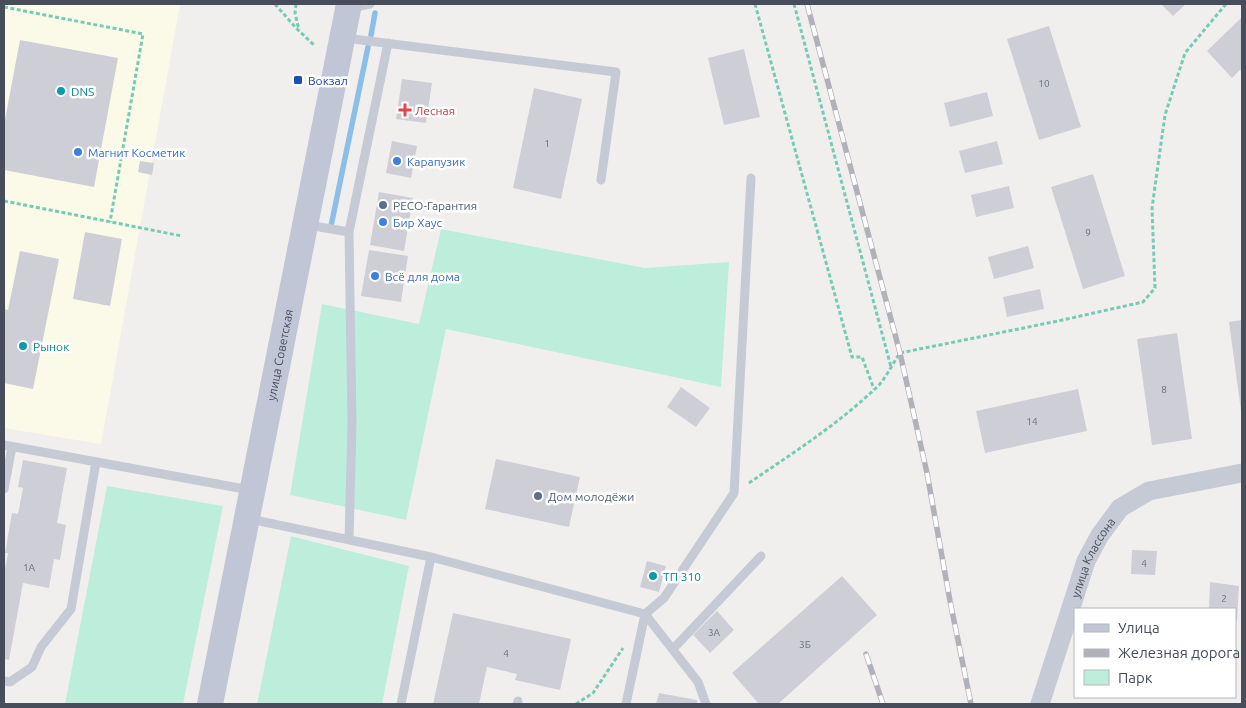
<svg xmlns="http://www.w3.org/2000/svg" width="1246" height="708" font-family="Ubuntu,sans-serif">
  <style>
    .commercial { fill: #fbfae8 }
    .green { fill: #bdeedc }
    .lines { fill: none; stroke-linecap: round; stroke-linejoin: round }
    .stream { stroke: #8bbfea; stroke-width: 5.5 }
    .building { fill: #cecfd6 }
    .path { stroke: #76cbb6; stroke-width: 3; stroke-dasharray: 4 2.5; stroke-linecap: butt }
    .lane { stroke: #c5cad5; stroke-width: 9 }
    .street { stroke: #c5cad5; stroke-width: 19 }
    .secondary { stroke: #c1c6d7; stroke-width: 26 }
    .rail-casing { stroke: #b1b2b9; stroke-width: 5.5 }
    .rail { stroke: #fff; stroke-width: 4; stroke-dasharray: 11; stroke-linecap: butt }
    .transit-dot { fill: #1a4fb4; stroke: #fff; stroke-width: 2 }
    .culture-dot { fill: #0f9aa8; stroke: #fff; stroke-width: 2 }
    .health-dot { fill: #e0444e; stroke: #fff; stroke-width: 2 }
    .shop-dot { fill: #3f7fe0; stroke: #fff; stroke-width: 2 }
    .service-dot { fill: #5c6f8a; stroke: #fff; stroke-width: 2 }
    .labels { text-anchor: middle; dominant-baseline: central; stroke-width: 5; stroke-linejoin: round; paint-order: stroke }
    .number-label { font-size: 10px; fill: #696e7a }
    .transit-label { font-size: 12px; fill: #164399; stroke: #fff; text-anchor: start }
    .culture-label { font-size: 12px; fill: #0d838f; stroke: #fff; text-anchor: start }
    .health-label { font-size: 12px; fill: #be3a42; stroke: #fff; text-anchor: start }
    .shop-label { font-size: 12px; fill: #366cbe; stroke: #fff; text-anchor: start }
    .service-label { font-size: 12px; fill: #4e5e75; stroke: #fff; text-anchor: start }
    .street-label { font-size: 12px; fill: #474d5b; stroke: #fff }
  </style>
  <rect width="100%" height="100%" fill="#f1efee"/>
  <path class="commercial" d="M 4,4 L 180,4 L 101,444 L 4,428 Z"/>
  <path class="green" d="M 441,229 L 645,268 L 729,262 L 721,387 L 446,329 L 406,520 L 290,495 L 322,304 L 419,324 Z
    M 107,486 L 223,506 L 183,704 L 65,704 Z
    M 291,536 L 409,566 L 382,704 L 257,704 Z"/>
  <g class="lines">
    <path class="stream" d="M 371,35 L 375,13
      M 331,226 L 368,47"/>
  </g>
  <path class="building" d="M 1161,4 L 1186,4 L 1173,16 Z
    M 1241,18 L 1242,72 L 1240,70 L 1232,78 L 1207,51 Z
    M 1049,26 L 1081,127 L 1039,140 L 1007,39 Z
    M 20,40 L 118,58 L 94,187 L 4,170 L 4,125 Z
    M 744,49 L 760,117 L 724,125 L 708,58 Z
    M 402,79 L 432,83 L 426,123 L 396,119 Z
    M 534,88 L 582,99 L 561,199 L 513,188 Z
    M 987,92 L 993,116 L 950,127 L 944,103 Z
    M 392,141 L 417,146 L 411,178 L 386,173 Z
    M 997,141 L 1003,164 L 965,173 L 959,151 Z
    M 140,161 L 154,163 L 152,175 L 138,172 Z
    M 1093,174 L 1125,276 L 1083,289 L 1051,187 Z
    M 1009,186 L 1014,208 L 976,217 L 971,195 Z
    M 379,192 L 413,198 L 404,251 L 370,245 Z
    M 85,232 L 122,239 L 110,306 L 73,299 Z
    M 1028,246 L 1034,268 L 994,279 L 988,257 Z
    M 369,250 L 408,256 L 401,302 L 361,296 Z
    M 20,251 L 59,259 L 33,389 L 4,383 L 4,309 L 8,310 Z
    M 1040,289 L 1044,309 L 1007,317 L 1003,297 Z
    M 1242,320 L 1242,411 L 1241,411 L 1229,322 Z
    M 1177,333 L 1192,439 L 1152,445 L 1137,339 Z
    M 681,387 L 710,408 L 696,427 L 667,407 Z
    M 1078,389 L 1087,431 L 985,453 L 976,411 Z
    M 496,459 L 580,477 L 569,527 L 485,509 Z
    M 23,460 L 67,468 L 57,523 L 66,525 L 60,560 L 54,559 L 49,588 L 23,583 L 9,660 L 4,659 L 4,574 L 8,553 L 5,553 L 12,513 L 18,514 L 23,488 L 18,487 Z
    M 1132,550 L 1157,551 L 1155,575 L 1131,574 Z
    M 647,561 L 666,566 L 659,592 L 640,587 Z
    M 842,576 L 877,615 L 778,704 L 759,704 L 732,673 Z
    M 1210,582 L 1239,586 L 1237,621 L 1235,621 L 1235,609 L 1209,609 Z
    M 717,611 L 734,630 L 710,653 L 693,635 Z
    M 453,613 L 571,639 L 560,690 L 515,680 L 517,674 L 487,667 L 479,704 L 433,704 Z
    M 659,693 L 697,700 L 697,704 L 656,704 Z"/>
  <g class="lines">
    <path class="path" d="M 275,4 L 296,28 L 314,45
      M 296,4 L 295,13 L 299,30
      M 755,4 L 852,357 L 862,357 L 874,389
      M 794,4 L 891,367
      M 4,7 L 143,34 L 110,222
      M 4,201 L 182,236
      M 749,483 C 793,453 840,423 879,385 C 887,376 893,363 900,353 L 1058,321 L 1143,302 L 1155,288 L 1152,208 L 1165,115 L 1185,53 L 1226,4
      M 576,704 L 593,693 L 623,648"/>
    <path class="lane" d="M 351,8 L 370,4
      M 345,38 L 616,72 L 601,180
      M 308,225 L 349,232
      M 4,445 L 250,490
      M 4,489 L 12,447
      M 250,519 L 431,557 L 645,614 L 626,704
      M 349,540 L 352,424 L 349,232 L 388,43
      M 673,649 L 761,556
      M 4,681 L 10,682 L 32,667 L 41,647 L 71,609 L 96,462
      M 401,704 L 431,557
      M 517,704 L 518,701
      M 706,704 L 698,682 L 645,614 L 664,598 L 734,493 L 751,178"/>
    <path class="street" id="s1" d="M 1040,704 L 1086,561 L 1100,535 L 1120,508 L 1149,491 L 1242,473"/>
    <path class="secondary" id="s2" d="M 210,704 L 349,4"/>
    <g class="rail-casing">
      <path id="rail" d="M 807,4 L 900,353 L 927,473 L 950,601 L 971,704
        M 866,654 L 883,704"/>
    </g>
    <use href="#rail" class="rail"/>
  </g>
  <rect class="transit-dot" x="293" y="75" width="10" height="10" rx="2.5"/>
  <g class="culture-dot">
    <circle cx="61" cy="91" r="5"/>
    <circle cx="23" cy="346" r="5"/>
    <circle cx="653" cy="576" r="5"/>
  </g>
  <path class="health-dot" d="M402.5 102.5h5v5h5v5h-5v5h-5v-5h-5v-5h5z"/>
  <g class="shop-dot">
    <circle cx="78" cy="152" r="5"/>
    <circle cx="397" cy="161" r="5"/>
    <circle cx="383" cy="222" r="5"/>
    <circle cx="375" cy="276" r="5"/>
  </g>
  <g class="service-dot">
    <circle cx="383" cy="205" r="5"/>
    <circle cx="538" cy="496" r="5"/>
  </g>
  <g class="labels">
    <g class="number-label">
      <text x="1044" y="83">10</text>
      <text x="547" y="143">1</text>
      <text x="1088" y="232">9</text>
      <text x="1164" y="389">8</text>
      <text x="1032" y="421">14</text>
      <text x="1144" y="563">4</text>
      <text x="29" y="567">1А</text>
      <text x="1224" y="598">2</text>
      <text x="714" y="632">3А</text>
      <text x="805" y="644">3Б</text>
      <text x="506" y="653">4</text>
    </g>
    <g class="transit-label">
      <text x="308" y="80">Вокзал</text>
    </g>
    <g class="culture-label">
      <text x="71" y="91">DNS</text>
      <text x="33" y="346">Рынок</text>
      <text x="663" y="576">ТП 310</text>
    </g>
    <g class="health-label">
      <text x="415" y="110">Лесная</text>
    </g>
    <g class="shop-label">
      <text x="88" y="152">Магнит Косметик</text>
      <text x="407" y="161">Карапузик</text>
      <text x="393" y="222">Бир Хаус</text>
      <text x="385" y="276">Всё для дома</text>
    </g>
    <g class="service-label">
      <text x="393" y="205">РЕСО-Гарантия</text>
      <text x="548" y="496">Дом молодёжи</text>
    </g>
    <g class="street-label">
      <text stroke="none"><textPath href="#s2" startOffset="356">улица Советская</textPath></text>
      <text stroke="none"><textPath href="#s1" startOffset="156">улица Классона</textPath></text>
    </g>
  </g>
  <rect width="1246" height="708" fill="none" stroke="#474d5b" stroke-width="10"/>
  <rect x="1074" y="608" width="162" height="90" fill="#ffffff" stroke="#b5b8bd"/>
  <rect x="1084" y="624" width="25" height="8" fill="#c1c6d7" stroke="#b5b8bd"/>
  <text x="1118" y="633" font-size="15" fill="#474d5b">Улица</text>
  <rect x="1084" y="649" width="25" height="8" fill="#b1b2b9" stroke="#b5b8bd"/>
  <text x="1118" y="658" font-size="15" fill="#474d5b">Железная дорога</text>
  <rect x="1084" y="670" width="25" height="15" fill="#bdeedc" stroke="#b5b8bd"/>
  <text x="1118" y="683" font-size="15" fill="#474d5b">Парк</text>
</svg>
